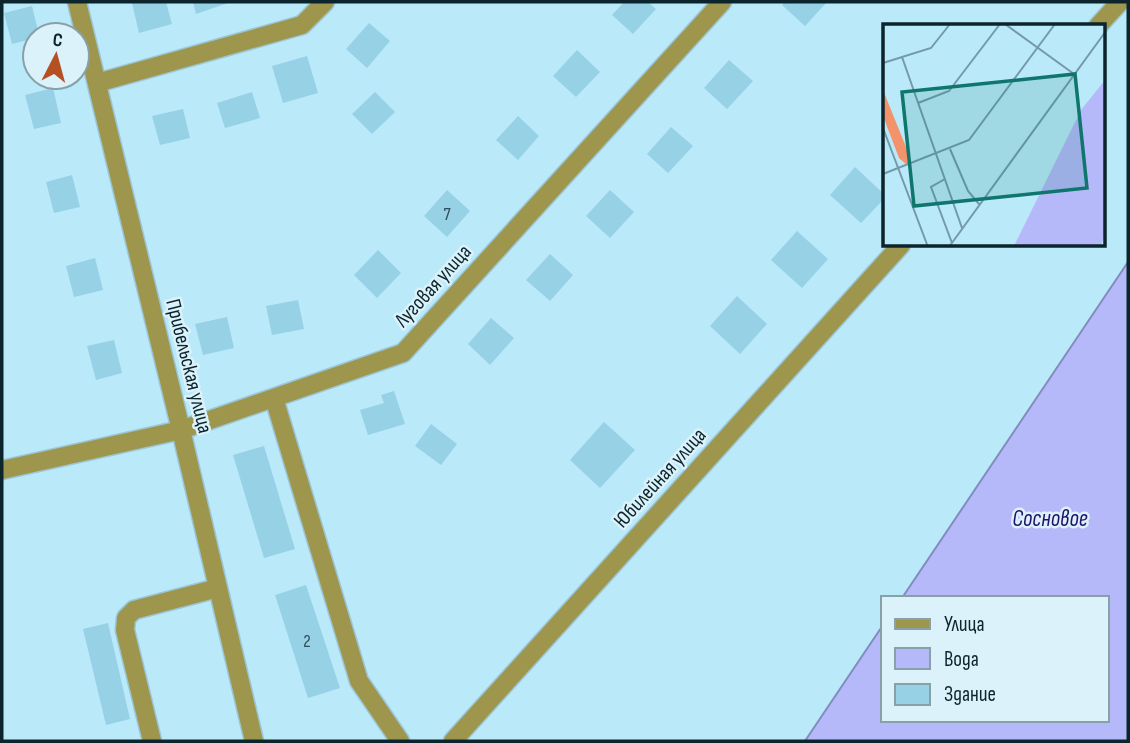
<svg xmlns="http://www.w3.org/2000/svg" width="1130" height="743" font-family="'Sofia Sans Condensed',sans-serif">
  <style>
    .water { fill: #b6b9f9; stroke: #838cbc; stroke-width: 2 }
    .building { fill: #96d1e6 }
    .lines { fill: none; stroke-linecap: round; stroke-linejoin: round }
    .minor-casing { stroke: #9bc6d5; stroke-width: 21 }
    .minor { stroke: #9f964e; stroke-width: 18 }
    .labels { text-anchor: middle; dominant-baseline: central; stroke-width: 5; stroke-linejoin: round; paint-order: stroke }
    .number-label { font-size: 18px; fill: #2e4f5a }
    .street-label { font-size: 21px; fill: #0c242c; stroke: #dbf2fb }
    .water-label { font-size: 23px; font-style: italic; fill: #25116c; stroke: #dbf2fb }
    .inset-road { fill: none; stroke: #749aa8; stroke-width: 2 }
    .view { fill: #0f766e; fill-opacity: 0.15; stroke: #0f766e; stroke-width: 3.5 }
    .inset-edge { fill: none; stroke: #0c242c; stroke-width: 3.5 }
  </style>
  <rect width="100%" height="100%" fill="#bae9fa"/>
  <path class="water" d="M 1128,262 L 1128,741 L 805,741 L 883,625 L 883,720 L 1107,720 L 1107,598 L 902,598 Z"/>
  <path class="building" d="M 136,2 L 166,2 L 172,24 L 139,33 L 132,3 Z
    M 193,2 L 231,2 L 196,14 Z
    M 624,2 L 648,2 L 656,9 L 633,34 L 612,15 Z
    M 785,2 L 827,2 L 805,26 L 782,5 Z
    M 32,6 L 39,35 L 35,35 L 35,38 L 12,44 L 4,13 Z
    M 369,23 L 390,41 L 367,68 L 346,49 Z
    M 577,50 L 600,72 L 576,97 L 553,76 Z
    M 307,56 L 318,93 L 283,103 L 272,66 Z
    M 729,60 L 753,81 L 727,109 L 704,88 Z
    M 53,88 L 61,123 L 34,129 L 25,95 Z
    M 252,92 L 260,118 L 225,128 L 217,103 Z
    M 375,92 L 395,112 L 372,134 L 352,114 Z
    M 183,109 L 190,138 L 160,145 L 152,116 Z
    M 518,116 L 539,136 L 518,160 L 496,140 Z
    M 671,127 L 693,146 L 668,173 L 647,154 Z
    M 855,167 L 885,195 L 885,198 L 861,223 L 830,195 Z
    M 72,175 L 80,207 L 54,213 L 46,182 Z
    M 447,190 L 470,211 L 447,237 L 424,216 Z
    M 610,190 L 634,212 L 610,238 L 586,216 Z
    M 797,231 L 828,259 L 802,288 L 771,260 Z
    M 378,250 L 401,273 L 377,298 L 354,275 Z
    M 550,254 L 573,275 L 550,301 L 526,280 Z
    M 95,258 L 103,290 L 74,297 L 66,266 Z
    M 737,296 L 767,324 L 740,354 L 710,326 Z
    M 298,300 L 304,329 L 272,335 L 266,306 Z
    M 227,317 L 234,348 L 203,355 L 195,324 Z
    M 491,318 L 514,338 L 490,365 L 468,344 Z
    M 114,340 L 122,373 L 96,380 L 87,346 Z
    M 394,391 L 405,424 L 368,435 L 360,410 L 384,403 L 381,395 Z
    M 604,422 L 635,450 L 600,488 L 570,460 Z
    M 431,424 L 457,444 L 441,465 L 415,446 Z
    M 264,446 L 295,549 L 264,558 L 233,455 Z
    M 306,585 L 340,688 L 308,698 L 275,595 Z
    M 108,623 L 130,719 L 106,725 L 83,629 Z"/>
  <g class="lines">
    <g class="minor-casing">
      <path id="minor" d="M 77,2 L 181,430 L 254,741
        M 1098,26 L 1120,2
        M 97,83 L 302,25 L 325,2
        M 274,398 L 359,681 L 400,741
        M 2,470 L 181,430 L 403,353 L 722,2
        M 152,741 L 125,630 L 126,618 L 134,610 L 218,588
        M 453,741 L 901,245"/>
    </g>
    <use href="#minor" class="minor"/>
  </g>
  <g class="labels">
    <g class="number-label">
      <text x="447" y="214">7</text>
      <text x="307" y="641">2</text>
    </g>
    <g class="street-label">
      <text transform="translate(433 286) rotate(-48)">Луговая улица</text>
      <text transform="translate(189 366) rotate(76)">Прибельская улица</text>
      <text transform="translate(660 478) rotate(-48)">Юбилейная улица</text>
    </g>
    <g class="water-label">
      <text x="1050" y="519">Сосновое</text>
    </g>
  </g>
  <g transform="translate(883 24)">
    <rect width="222" height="222" fill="#bae9fa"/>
    <path d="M 0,66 L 27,133 L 24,141 L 16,134 L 0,92 Z" fill="#f3936c"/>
    <path d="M 222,56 L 223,207 L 218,222 L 131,222 L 198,86 Z" fill="#b6b9f9"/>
    <path class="inset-road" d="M 122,0 L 191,50M 19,33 L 79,204M 0,39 L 48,24 L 67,0M 35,79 L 66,67 L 117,0M 0,104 L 45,223M 67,125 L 85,167 L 96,180M 0,150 L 86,116 L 172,0M 62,155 L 48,163 L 69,219M 66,223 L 223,7"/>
    <path class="view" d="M 192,50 L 204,164 L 31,182 L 19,68 Z"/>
    <rect width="222" height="222" class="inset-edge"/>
  </g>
  <rect width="1130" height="743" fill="none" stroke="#0c242c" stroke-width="7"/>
  <rect x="881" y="596" width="228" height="126" fill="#dbf2fb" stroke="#88a0a8" stroke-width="2"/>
  <rect x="895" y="619" width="35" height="10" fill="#9f964e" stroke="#88a0a8" stroke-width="2"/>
  <text x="944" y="631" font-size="21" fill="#0c242c">Улица</text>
  <rect x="895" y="648" width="35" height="21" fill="#b6b9f9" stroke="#88a0a8" stroke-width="2"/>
  <text x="944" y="666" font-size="21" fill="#0c242c">Вода</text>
  <rect x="895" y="684" width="35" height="21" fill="#96d1e6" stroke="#88a0a8" stroke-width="2"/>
  <text x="944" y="701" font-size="21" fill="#0c242c">Здание</text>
  <g transform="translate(56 56) rotate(6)"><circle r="33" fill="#dbf2fb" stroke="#88a0a8" stroke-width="2"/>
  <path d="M0-5L12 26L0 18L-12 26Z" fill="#b55022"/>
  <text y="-10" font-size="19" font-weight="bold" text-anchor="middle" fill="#0c242c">С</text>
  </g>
</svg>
